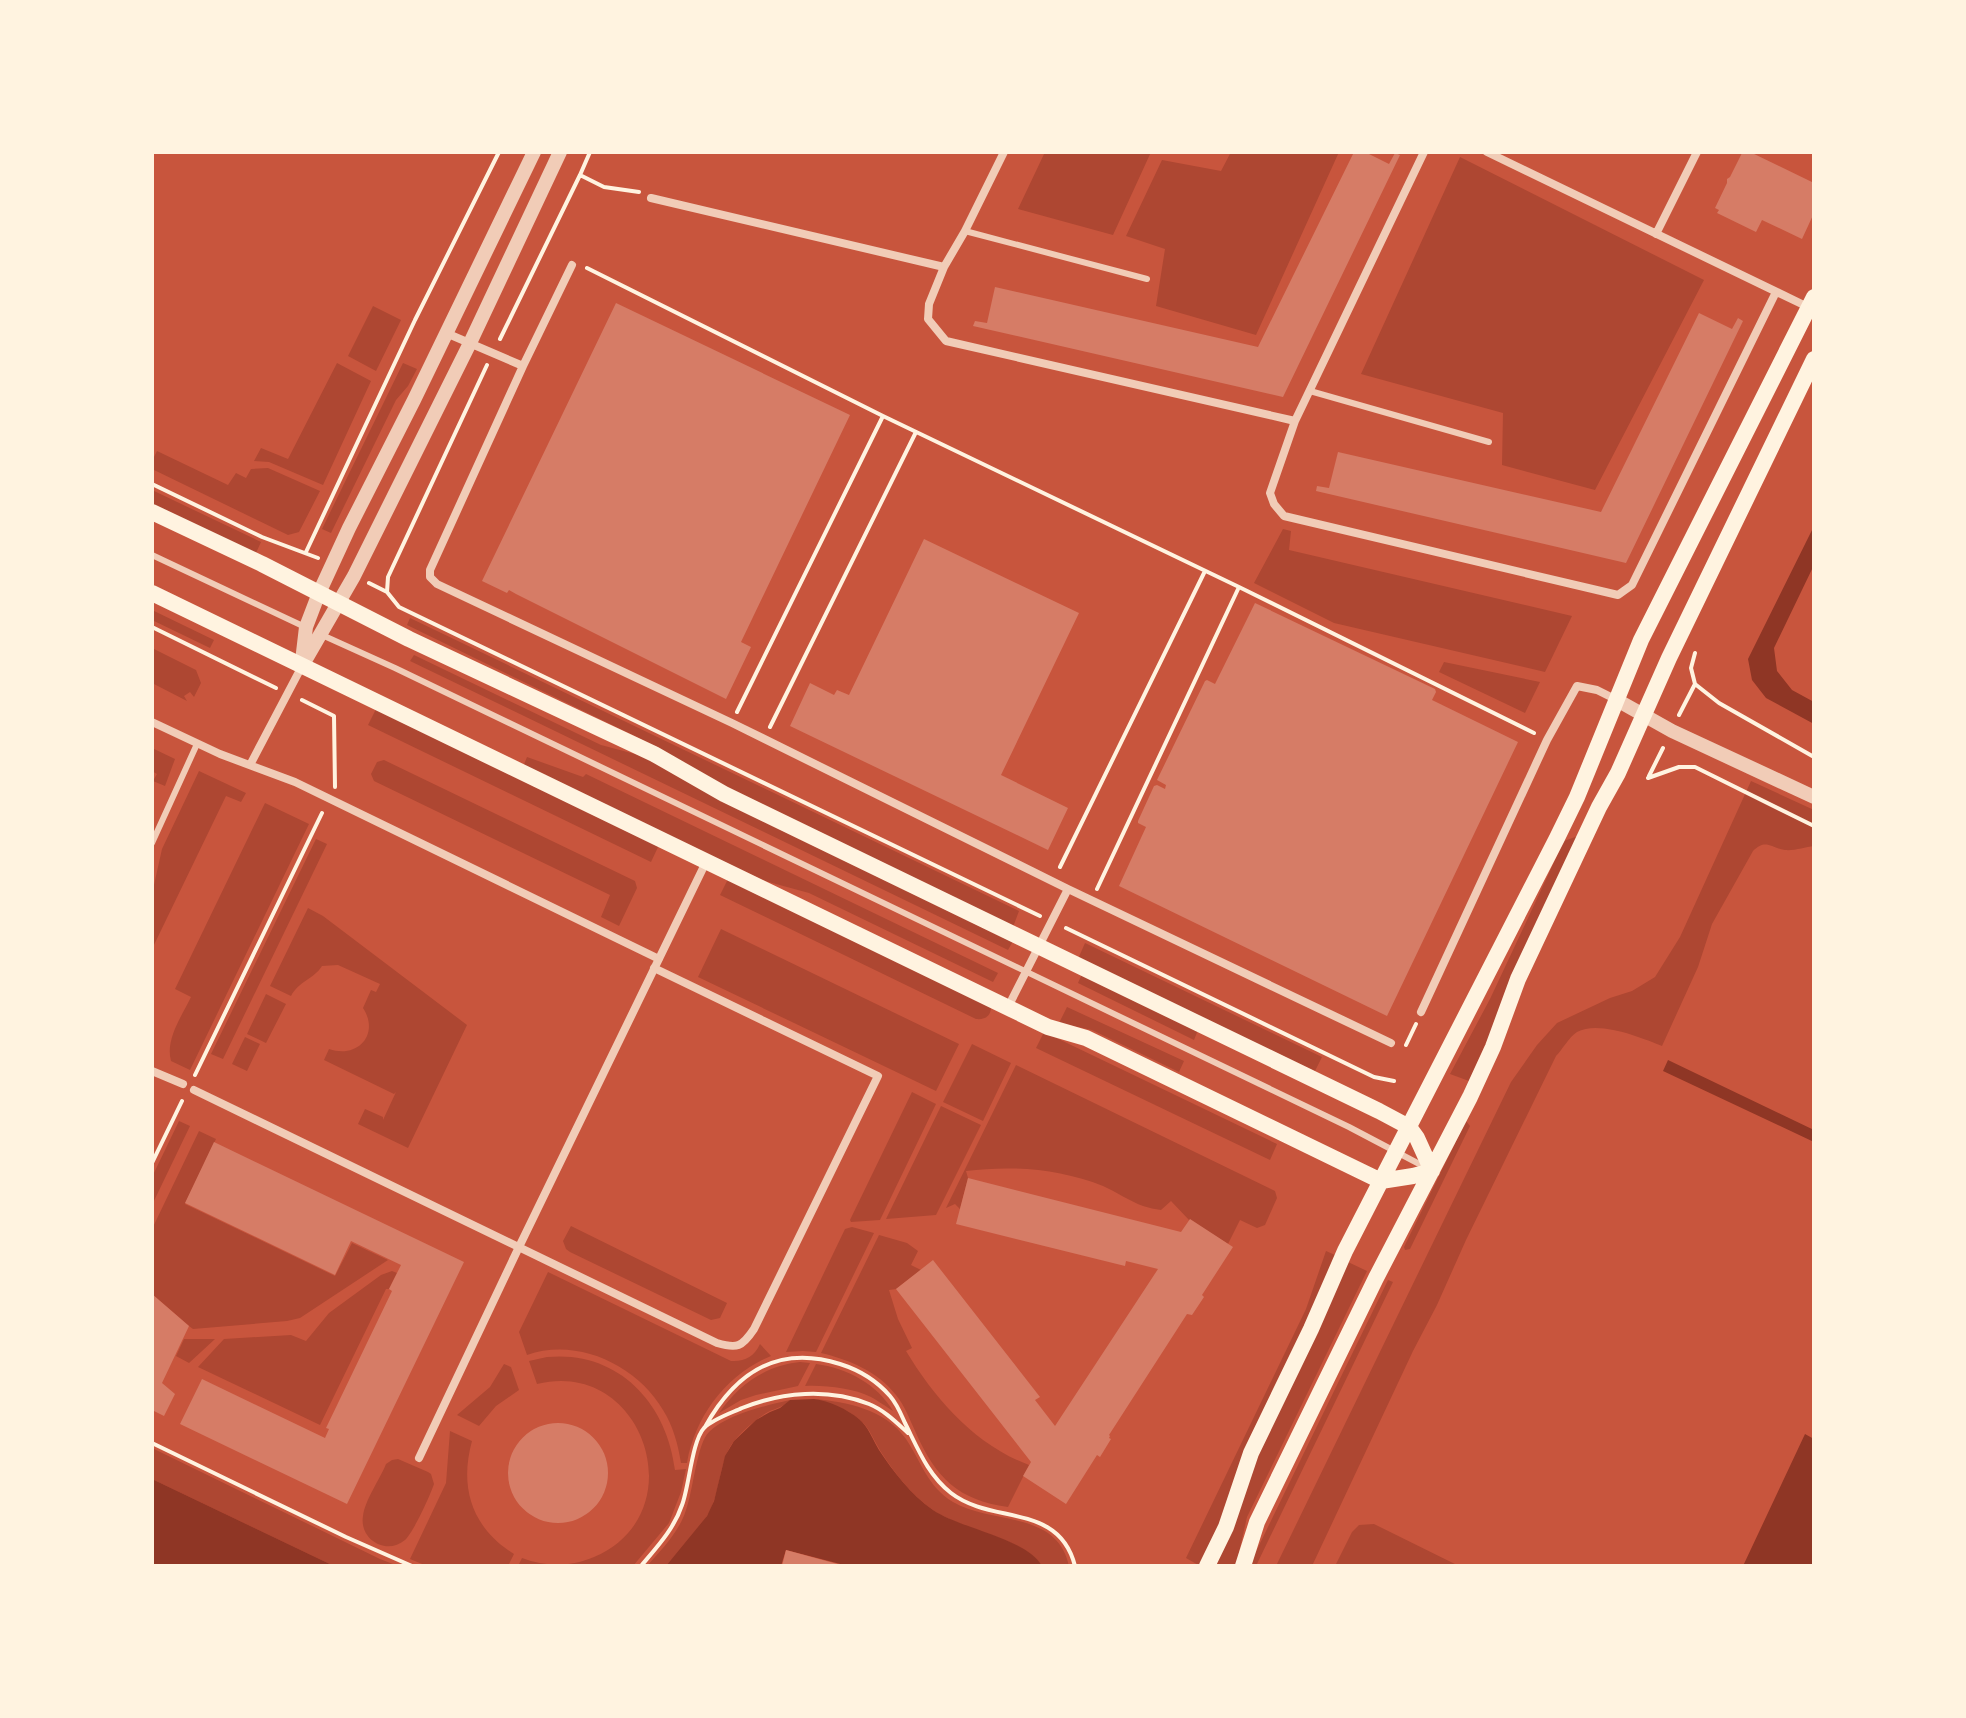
<svg xmlns="http://www.w3.org/2000/svg" width="1966" height="1718" font-family="'Nunito Sans',sans-serif">
  <style>
    .green { fill: #ae4732 }
    .water { fill: #8f3625 }
    .building { fill: #d67c66 }
    .lines { fill: none; stroke-linecap: round; stroke-linejoin: round }
    .path { stroke: #fff3e0; stroke-width: 4 }
    .service { stroke: #f1ccb7; stroke-width: 6 }
    .minor { stroke: #f1ccb7; stroke-width: 8 }
    .tertiary { stroke: #f1ccb7; stroke-width: 14 }
    .secondary { stroke: #fff3e0; stroke-width: 16 }
  </style>
  <rect width="100%" height="100%" fill="#c8553d"/>
  <path class="green" d="M 1045,152 L 1151,152 L 1113,235 L 1018,209 Z
    M 1231,152 L 1339,152 L 1256,335 L 1156,306 L 1165,249 L 1126,236 L 1162,160 L 1221,171 Z
    M 1460,157 L 1704,280 L 1595,490 L 1502,465 L 1503,413 L 1361,374 Z
    M 373,306 L 401,320 L 376,371 L 348,356 Z
    M 337,363 L 371,381 L 323,485 L 269,462 L 254,461 L 261,448 L 288,459 Z
    M 403,363 L 417,369 L 408,386 L 396,400 L 331,533 L 322,529 Z
    M 157,451 L 228,485 L 236,473 L 246,478 L 251,469 L 268,468 L 320,491 L 299,532 L 288,535 L 152,469 L 152,461 Z
    M 152,490 L 261,542 L 256,553 L 152,505 Z
    M 1283,529 L 1291,531 L 1289,550 L 1572,616 L 1545,672 L 1334,623 L 1254,583 Z
    M 152,610 L 214,640 L 210,648 L 152,620 Z
    M 410,618 L 1019,911 L 1013,927 L 727,789 L 641,739 L 407,625 Z
    M 152,648 L 196,670 L 201,683 L 194,697 L 190,692 L 184,696 L 187,701 L 152,683 Z
    M 414,655 L 601,745 L 646,757 L 1013,941 L 1008,950 L 410,661 Z
    M 1444,662 L 1540,682 L 1525,713 L 1439,672 Z
    M 376,709 L 659,845 L 651,862 L 368,725 Z
    M 152,748 L 175,759 L 165,786 L 153,781 L 157,774 L 152,771 Z
    M 527,757 L 583,777 L 586,774 L 998,973 L 993,982 L 809,893 L 765,881 L 523,767 Z
    M 384,760 L 635,881 L 637,888 L 619,926 L 601,917 L 610,895 L 374,781 L 371,774 L 377,762 Z
    M 199,771 L 246,793 L 241,802 L 226,796 L 152,949 L 152,894 L 162,849 Z
    M 1751,781 L 1814,810 L 1814,846 C 1805,847 1794,851 1785,850 C 1771,848 1766,838 1753,851 L 1712,924 L 1698,967 L 1662,1046 C 1642,1038 1599,1020 1577,1032 C 1569,1037 1562,1050 1556,1056 L 1466,1240 L 1437,1305 L 1413,1351 L 1312,1566 L 1276,1566 L 1511,1082 L 1537,1045 L 1557,1023 L 1610,998 L 1632,991 L 1655,977 L 1680,937 Z
    M 265,803 L 309,824 L 190,1070 L 171,1061 C 165,1039 182,1016 191,997 L 175,989 Z
    M 1578,836 L 1469,1081 L 1450,1074 L 1490,999 L 1564,841 Z
    M 316,839 L 327,844 L 223,1059 L 211,1054 Z
    M 728,879 L 991,1007 C 991,1016 985,1020 976,1019 L 720,895 Z
    M 308,908 L 323,916 L 467,1025 L 408,1148 L 358,1124 L 365,1109 L 383,1117 L 383,1120 L 396,1092 L 394,1094 L 324,1060 L 329,1049 C 358,1059 380,1034 363,1008 L 371,990 L 376,992 L 380,984 L 338,965 L 322,966 C 314,979 299,981 291,996 L 270,986 Z
    M 721,929 L 959,1044 L 936,1091 L 698,977 Z
    M 1085,943 L 1322,1057 L 1315,1071 L 1078,959 Z
    M 1082,974 L 1198,1030 L 1194,1040 L 1078,983 Z
    M 266,994 L 286,1004 L 266,1043 L 247,1034 Z
    M 1067,1007 L 1184,1061 L 1179,1072 L 1092,1030 L 1059,1023 Z
    M 1044,1032 L 1277,1144 L 1270,1160 L 1036,1048 Z
    M 245,1037 L 260,1044 L 247,1071 L 232,1064 Z
    M 972,1044 L 1011,1063 L 983,1121 L 943,1102 Z
    M 1016,1065 L 1275,1191 L 1277,1198 L 1265,1225 L 1257,1228 L 1240,1220 L 1228,1244 L 1189,1220 L 1171,1201 L 1161,1210 C 1155,1209 1149,1208 1143,1206 C 1129,1201 1117,1192 1103,1186 C 1060,1169 1013,1165 966,1171 L 968,1178 L 960,1209 L 955,1204 L 946,1208 Z
    M 912,1092 L 936,1104 L 880,1220 L 851,1222 L 850,1220 Z
    M 941,1106 L 981,1125 L 936,1215 L 886,1219 Z
    M 179,1121 L 190,1126 L 152,1205 L 152,1177 Z
    M 1466,1121 L 1470,1126 L 1410,1249 L 1405,1250 L 1404,1247 Z
    M 199,1131 L 216,1139 L 185,1204 L 335,1276 L 352,1243 L 388,1260 L 300,1318 L 287,1321 L 193,1329 L 189,1326 L 152,1294 L 152,1229 Z
    M 571,1226 L 727,1303 L 720,1318 L 711,1320 L 570,1252 L 566,1249 L 563,1241 Z
    M 852,1227 L 874,1233 L 816,1352 L 803,1351 L 786,1352 L 845,1229 Z
    M 879,1235 L 907,1243 L 918,1251 L 911,1265 L 921,1270 L 896,1289 L 889,1290 L 898,1319 L 912,1348 L 906,1351 C 935,1399 975,1445 1029,1465 L 1008,1507 C 958,1500 936,1478 916,1433 C 910,1420 905,1406 896,1395 C 877,1371 850,1360 821,1353 Z
    M 1326,1251 L 1335,1255 L 1221,1522 L 1200,1566 L 1186,1558 L 1306,1309 Z
    M 1348,1262 L 1367,1271 L 1247,1517 L 1236,1566 L 1214,1566 L 1257,1456 Z
    M 392,1271 L 397,1273 L 389,1289 L 386,1289 L 320,1425 L 198,1367 L 224,1339 L 291,1335 L 306,1341 L 329,1313 L 381,1275 Z
    M 548,1272 L 731,1361 C 744,1362 754,1357 760,1344 L 771,1356 C 727,1374 695,1416 687,1463 L 681,1463 C 678,1444 673,1426 663,1410 C 637,1365 577,1337 527,1355 L 519,1332 Z
    M 1388,1280 L 1393,1282 L 1256,1566 L 1249,1566 Z
    M 184,1339 L 215,1339 L 189,1363 L 176,1356 Z
    M 547,1357 C 618,1350 667,1403 675,1470 L 686,1469 L 681,1492 L 669,1523 L 633,1566 L 518,1566 L 522,1558 C 546,1567 571,1567 594,1557 C 696,1514 644,1357 537,1384 L 529,1361 Z
    M 800,1362 L 810,1363 L 798,1386 L 756,1395 L 741,1400 L 719,1413 C 739,1384 765,1366 800,1362 Z
    M 504,1364 L 511,1367 L 519,1390 L 496,1406 L 479,1426 L 457,1415 L 490,1387 Z
    M 816,1364 C 847,1368 877,1384 893,1411 C 887,1407 878,1401 871,1397 C 853,1388 825,1385 805,1386 Z
    M 814,1399 C 847,1402 885,1409 906,1439 C 922,1463 927,1486 953,1502 C 992,1525 1057,1510 1069,1566 L 1042,1566 C 1025,1538 961,1530 933,1510 C 913,1496 896,1475 883,1455 C 875,1444 870,1427 859,1419 C 846,1408 829,1403 814,1399 Z
    M 790,1400 C 783,1407 777,1408 768,1412 C 756,1419 743,1430 734,1441 C 720,1459 721,1484 712,1506 C 702,1529 683,1547 666,1566 L 647,1566 C 662,1549 679,1532 686,1510 C 693,1492 697,1443 709,1432 C 726,1415 767,1405 790,1400 Z
    M 450,1431 L 472,1441 C 459,1488 472,1528 514,1554 L 508,1566 L 427,1566 L 410,1559 L 446,1483 Z
    M 152,1448 L 380,1559 L 398,1566 L 334,1566 L 152,1479 Z
    M 398,1459 L 428,1472 L 431,1474 L 434,1484 C 430,1496 413,1533 405,1540 C 386,1556 359,1539 363,1516 C 365,1500 380,1479 386,1464 L 392,1460 Z
    M 1374,1524 L 1459,1566 L 1335,1566 L 1352,1532 L 1359,1525 Z"/>
  <path class="water" d="M 1814,526 L 1814,565 L 1774,648 L 1777,671 L 1792,690 L 1814,702 L 1814,724 L 1766,698 L 1752,680 L 1748,659 Z
    M 1668,1060 L 1814,1130 L 1814,1142 L 1663,1071 Z
    M 814,1399 C 829,1401 847,1409 859,1419 C 868,1426 873,1440 879,1450 C 893,1471 911,1495 933,1510 C 961,1529 1026,1538 1042,1566 L 848,1566 L 786,1550 L 781,1566 L 666,1566 L 707,1516 L 714,1501 L 725,1456 L 734,1441 L 756,1420 L 770,1412 L 780,1408 L 790,1400 Z
    M 1805,1434 L 1814,1439 L 1814,1566 L 1743,1566 Z
    M 152,1479 L 334,1566 L 152,1566 Z"/>
  <path class="building" d="M 1354,152 L 1365,152 L 1389,164 L 1395,153 L 1400,155 L 1283,397 L 973,326 L 975,321 L 987,323 L 995,287 L 1258,347 Z
    M 1746,152 L 1750,152 L 1814,183 L 1814,213 L 1802,239 L 1762,220 L 1756,232 L 1717,213 L 1719,210 L 1715,208 L 1727,183 L 1727,179 L 1730,177 L 1742,153 L 1745,154 Z
    M 616,303 L 850,415 L 741,642 L 751,647 L 726,699 L 516,594 L 509,590 L 507,593 L 482,581 Z
    M 1699,313 L 1732,329 L 1738,318 L 1743,321 L 1626,563 L 1316,491 L 1317,486 L 1329,488 L 1338,452 L 1601,512 Z
    M 924,539 L 1079,613 L 1001,775 L 1068,808 L 1048,850 L 790,726 L 810,683 L 834,695 L 837,690 L 849,695 Z
    M 1255,603 L 1435,689 L 1436,692 L 1432,700 L 1518,742 L 1387,1016 L 1119,886 L 1146,827 L 1138,823 L 1138,821 L 1154,786 L 1157,785 L 1165,789 L 1166,785 L 1157,780 L 1205,681 L 1207,680 L 1215,684 Z
    M 214,1142 L 464,1262 L 347,1504 L 180,1424 L 202,1379 L 325,1438 L 329,1429 L 326,1428 L 392,1291 L 389,1289 L 401,1265 L 351,1241 L 335,1275 L 185,1203 Z
    M 968,1178 L 1181,1232 L 1190,1219 L 1233,1247 L 1202,1295 L 1204,1297 L 1192,1315 L 1187,1314 L 1109,1435 L 1110,1436 L 1109,1438 L 1111,1439 L 1100,1457 L 1097,1455 L 1066,1504 L 1023,1476 L 1031,1462 L 896,1289 L 933,1260 L 1040,1397 L 1035,1400 L 1055,1426 L 1158,1269 L 1126,1261 L 1125,1266 L 956,1224 Z
    M 152,1294 L 189,1326 L 162,1383 L 175,1394 L 164,1416 L 152,1410 Z
    M508 1473a50 50 0 1 1 100 0a50 50 0 1 1-100 0Z
    M 786,1550 L 841,1565 L 841,1566 L 782,1566 Z"/>
  <g class="lines">
    <path class="path" d="M 580,175 L 604,187 L 639,192
      M 587,268 L 883,416 L 1239,587 L 1534,733
      M 500,339 L 580,175 L 590,152
      M 152,484 L 262,537 L 318,558
      M 306,552 L 415,320 L 499,152
      M 369,583 L 387,592 L 399,607 L 1040,916
      M 387,592 L 388,577 L 487,365
      M 152,627 L 276,688
      M 1695,684 L 1719,703 L 1814,757
      M 302,700 L 334,716 L 335,787
      M 737,712 L 883,416
      M 1679,715 L 1695,684 L 1691,668 L 1695,653
      M 770,727 L 916,432
      M 1649,776 L 1663,748
      M 1648,778 L 1679,767 L 1695,767 L 1814,826
      M 1060,867 L 1205,571
      M 1097,889 L 1239,587
      M 1066,928 L 1374,1077 L 1394,1081
      M 1406,1045 L 1416,1024
      M 195,1075 L 322,813
      M 152,1163 L 182,1101
      M 705,1427 C 735,1373 777,1344 840,1364 C 859,1370 877,1381 890,1396 C 897,1404 901,1414 905,1423 C 918,1449 928,1475 951,1493 C 992,1525 1059,1502 1075,1566
      M 152,1443 L 346,1537 L 412,1566
      M 641,1566 C 657,1547 674,1529 682,1505 C 689,1487 692,1441 704,1428 C 713,1419 731,1413 742,1408 C 782,1392 828,1388 869,1404 C 884,1410 896,1422 908,1433"/>
    <path class="service" d="M 965,231 L 1147,279
      M 1310,391 L 1489,442
      M 152,555 L 305,627
      M 322,635 L 395,668 L 1349,1127 L 1425,1167
      M 152,843 L 197,744"/>
    <path class="minor" d="M 1487,152 L 1808,307
      M 651,198 L 944,267 L 965,231 L 1004,152
      M 1656,234 L 1697,152
      M 572,265 L 523,366 L 430,570 L 430,577 L 437,584 L 732,723 L 1068,889 L 1391,1043
      M 944,267 L 929,304 L 928,319 L 946,341 L 1295,421 L 1424,152
      M 446,333 L 523,366
      M 1295,421 L 1270,493 L 1274,504 L 1284,516 L 1618,595 L 1632,585 L 1776,292
      M 152,722 L 220,754 L 295,782 L 659,959
      M 250,765 L 302,666
      M 1008,1007 L 1068,889
      M 1421,1012 L 1547,740 L 1577,686 L 1597,690 L 1615,699
      M 152,1071 L 183,1084
      M 194,1090 L 717,1343 C 737,1349 742,1347 754,1329 L 878,1076 L 654,968
      M 419,1458 L 519,1247 L 706,862"/>
    <path class="tertiary" d="M 302,661 L 306,627 L 319,593 L 349,528 L 414,400 L 534,152
      M 302,666 L 354,576 L 470,343 L 560,152
      M 1615,699 L 1672,731 L 1814,797"/>
    <path class="secondary" d="M 152,512 L 262,564 L 409,639 L 654,754 L 724,794 L 1379,1111 L 1409,1127 L 1417,1138 L 1432,1171
      M 152,593 L 1048,1027 L 1086,1038 L 1381,1181 L 1413,1176 L 1432,1171
      M 1207,1566 L 1226,1527 L 1251,1453 L 1311,1329 L 1345,1251 L 1557,838 L 1577,797 L 1641,640 L 1814,297
      M 1243,1566 L 1257,1522 L 1376,1278 L 1470,1097 L 1493,1047 L 1518,979 L 1599,807 L 1618,773 L 1669,658 L 1814,359"/>
  </g>
  <rect width="1966" height="1718" fill="none" stroke="#fff3e0" stroke-width="308"/>
</svg>
